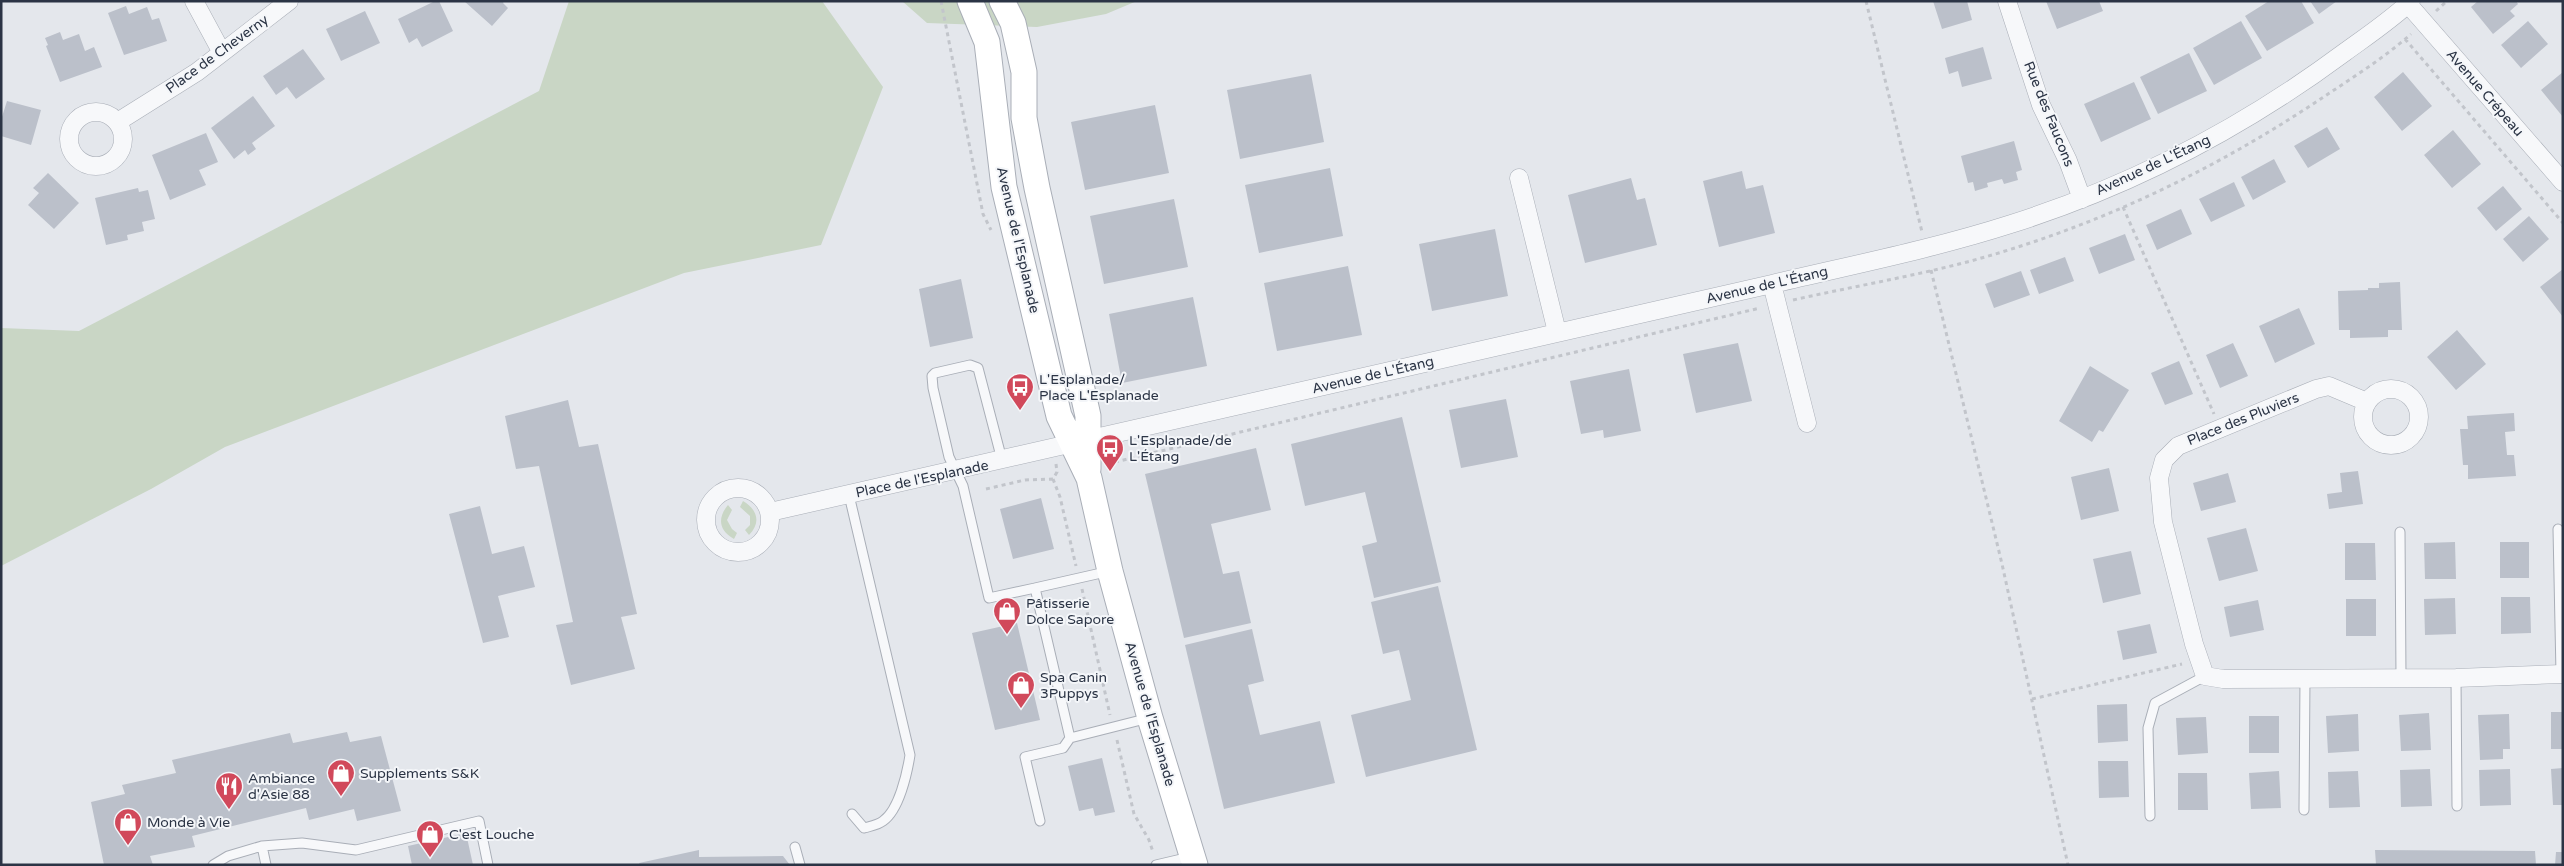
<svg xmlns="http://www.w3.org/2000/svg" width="2564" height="866" font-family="'Varela Round',sans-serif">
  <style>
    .green { fill: #c9d6c5 }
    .building { fill: #bbc0ca }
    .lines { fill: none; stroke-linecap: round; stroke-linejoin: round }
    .lane-casing { stroke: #a9aeb7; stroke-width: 11 }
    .street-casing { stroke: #a9aeb7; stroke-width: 19 }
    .secondary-casing { stroke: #a9aeb7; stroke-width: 27 }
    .path { stroke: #c2c5cb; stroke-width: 3; stroke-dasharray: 4 4; stroke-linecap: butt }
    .lane { stroke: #f7f8fa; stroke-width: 9 }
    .street { stroke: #f7f8fa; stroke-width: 18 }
    .secondary { stroke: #fff; stroke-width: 25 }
    .labels { text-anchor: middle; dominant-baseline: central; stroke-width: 4; stroke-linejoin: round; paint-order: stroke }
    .street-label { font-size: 14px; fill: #2b3445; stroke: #f4f6f9 }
    .poi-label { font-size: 14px; fill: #2b3445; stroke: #f4f6f9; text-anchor: start }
  </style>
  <rect width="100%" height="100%" fill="#e4e7ec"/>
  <path class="green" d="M 569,1 L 822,1 L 883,87 L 821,245 L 684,273 L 225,447 L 151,489 L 1,566 L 1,328 L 79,331 L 539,91 Z
    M 902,1 L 1137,1 L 1106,14 L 1037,27 L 927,23 Z
    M 743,501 C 758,510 761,523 749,535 L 745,530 L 750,525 L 750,516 L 740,507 Z
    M 728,505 L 732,510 L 727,520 L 732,529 L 737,533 L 734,539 C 719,531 717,518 728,505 Z"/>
  <path class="building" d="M 435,1 L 439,1 L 453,31 L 422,47 L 417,38 L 409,43 L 398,19 Z
    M 464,1 L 504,1 L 503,3 L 508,8 L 492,26 Z
    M 1933,1 L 1967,1 L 1972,20 L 1942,29 Z
    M 2046,1 L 2099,1 L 2103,11 L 2057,29 Z
    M 2269,1 L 2301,1 L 2314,23 L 2267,51 L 2245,16 Z
    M 2310,1 L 2337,1 L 2319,14 Z
    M 2478,1 L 2516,1 L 2518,4 L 2510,11 L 2515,16 L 2493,34 L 2471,7 Z
    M 126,6 L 129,14 L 147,7 L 152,20 L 159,18 L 167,41 L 124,55 L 108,13 Z
    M 365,11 L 380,43 L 341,61 L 326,29 Z
    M 2241,21 L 2262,58 L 2214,85 L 2193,48 Z
    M 2528,21 L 2548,44 L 2521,68 L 2501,45 Z
    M 60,32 L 63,40 L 79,34 L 85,51 L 94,47 L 102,67 L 60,82 L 46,46 L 48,45 L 45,38 Z
    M 1983,47 L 1992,79 L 1962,87 L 1958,71 L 1949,74 L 1945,58 Z
    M 303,49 L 325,79 L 296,99 L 287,87 L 276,95 L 263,76 Z
    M 2189,53 L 2207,91 L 2158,114 L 2140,77 Z
    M 2403,72 L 2432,106 L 2402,131 L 2374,97 Z
    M 2563,72 L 2563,117 L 2541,90 Z
    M 1311,74 L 1324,142 L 1240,159 L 1227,90 Z
    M 2134,82 L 2151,119 L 2101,142 L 2084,104 Z
    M 253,96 L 275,126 L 252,143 L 256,149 L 248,155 L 245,150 L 234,159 L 211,128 Z
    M 7,101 L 41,110 L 31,145 L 1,136 L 1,120 Z
    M 1155,105 L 1169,173 L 1085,190 L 1071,122 Z
    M 2327,127 L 2340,149 L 2308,168 L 2294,146 Z
    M 2453,130 L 2481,164 L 2452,188 L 2424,155 Z
    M 206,133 L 218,162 L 199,170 L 206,185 L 170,200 L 152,155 Z
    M 2014,141 L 2022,170 L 2016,172 L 2018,180 L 2004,184 L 2002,179 L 1987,183 L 1988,187 L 1975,191 L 1973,182 L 1968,183 L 1961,156 Z
    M 2274,159 L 2286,182 L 2253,200 L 2241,177 Z
    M 1330,168 L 1343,236 L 1259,253 L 1245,185 Z
    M 1742,171 L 1746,189 L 1763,185 L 1775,233 L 1719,247 L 1703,181 Z
    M 48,173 L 79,203 L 54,229 L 28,205 L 39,193 L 33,188 Z
    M 1631,178 L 1637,200 L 1645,198 L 1657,245 L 1585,263 L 1568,195 Z
    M 2234,182 L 2245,206 L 2211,222 L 2199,199 Z
    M 2503,186 L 2522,209 L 2496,231 L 2477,208 Z
    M 138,188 L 139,192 L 148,190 L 155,219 L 142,222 L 144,231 L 127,235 L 128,240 L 106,245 L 95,198 Z
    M 1174,199 L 1188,267 L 1104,284 L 1090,216 Z
    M 2181,209 L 2192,234 L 2157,250 L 2146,225 Z
    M 2529,216 L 2549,239 L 2523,262 L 2503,239 Z
    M 1495,229 L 1508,296 L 1432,311 L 1419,244 Z
    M 2125,234 L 2135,260 L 2099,274 L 2089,248 Z
    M 2065,257 L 2074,281 L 2039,294 L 2030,270 Z
    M 1348,266 L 1362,335 L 1277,351 L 1264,283 Z
    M 2563,269 L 2563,317 L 2540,287 Z
    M 2021,271 L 2030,295 L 1994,308 L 1985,284 Z
    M 961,279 L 973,338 L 930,347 L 919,289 Z
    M 2400,282 L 2402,330 L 2388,330 L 2388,337 L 2350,338 L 2350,330 L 2339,330 L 2338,291 L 2368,290 L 2368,288 L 2379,288 L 2379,283 Z
    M 1193,297 L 1207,366 L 1122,383 L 1109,314 Z
    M 2299,308 L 2315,344 L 2275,363 L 2259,326 Z
    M 2457,330 L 2486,364 L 2456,390 L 2427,357 Z
    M 1738,343 L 1752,401 L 1696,413 L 1683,354 Z
    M 2233,343 L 2248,376 L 2220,388 L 2206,355 Z
    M 2179,361 L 2193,394 L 2165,405 L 2151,373 Z
    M 2090,366 L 2129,390 L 2103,432 L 2099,430 L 2092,442 L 2059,421 Z
    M 1629,369 L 1641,431 L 1604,438 L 1603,430 L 1581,434 L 1570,381 Z
    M 1506,399 L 1518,457 L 1461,468 L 1449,410 Z
    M 568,400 L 579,447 L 598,444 L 637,614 L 621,617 L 635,669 L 571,685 L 556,625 L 573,622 L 539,466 L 516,469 L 505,416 Z
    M 2514,413 L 2515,431 L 2505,432 L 2507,455 L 2514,455 L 2516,476 L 2468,479 L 2468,465 L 2463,465 L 2460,429 L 2468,429 L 2467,416 Z
    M 1402,417 L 1441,582 L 1374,598 L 1362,546 L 1377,542 L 1365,492 L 1305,506 L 1291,444 Z
    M 1256,448 L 1271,510 L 1211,524 L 1223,574 L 1239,571 L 1251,623 L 1184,638 L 1145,474 Z
    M 2109,468 L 2119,511 L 2081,520 L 2071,477 Z
    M 2358,471 L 2363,504 L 2329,509 L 2327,494 L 2342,492 L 2340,473 Z
    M 2228,473 L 2236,502 L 2201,511 L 2193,483 Z
    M 1041,498 L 1054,549 L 1013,559 L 1000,509 Z
    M 480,506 L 492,554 L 524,546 L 535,587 L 498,596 L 509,637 L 483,643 L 449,514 Z
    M 2246,528 L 2258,571 L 2219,581 L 2207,538 Z
    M 2455,542 L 2456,579 L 2425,579 L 2424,543 Z
    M 2500,542 L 2529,542 L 2529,578 L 2500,578 Z
    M 2345,543 L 2375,543 L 2376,580 L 2345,580 Z
    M 2131,551 L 2141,594 L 2103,603 L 2093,559 Z
    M 1438,586 L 1477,750 L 1366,777 L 1351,715 L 1411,700 L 1399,650 L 1383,654 L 1371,602 Z
    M 2501,597 L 2530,597 L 2531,633 L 2501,634 Z
    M 2455,598 L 2456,634 L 2425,635 L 2424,599 Z
    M 2346,599 L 2376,599 L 2376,636 L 2346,636 Z
    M 2258,600 L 2264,630 L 2230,637 L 2224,607 Z
    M 1017,623 L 1040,720 L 995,730 L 972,633 Z
    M 2150,624 L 2157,653 L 2123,660 L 2117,631 Z
    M 1252,629 L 1264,681 L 1248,685 L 1260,735 L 1320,721 L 1335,783 L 1224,809 L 1185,645 Z
    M 2127,704 L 2128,741 L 2098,743 L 2097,705 Z
    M 2551,712 L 2563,712 L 2563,749 L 2551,749 Z
    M 2429,713 L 2431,750 L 2401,751 L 2399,715 Z
    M 2358,714 L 2359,751 L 2328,753 L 2326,716 Z
    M 2509,714 L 2510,749 L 2503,749 L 2503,759 L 2480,760 L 2478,715 Z
    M 2249,716 L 2279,716 L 2279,753 L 2249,753 Z
    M 2206,717 L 2208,753 L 2178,755 L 2176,718 Z
    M 347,732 L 350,742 L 381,736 L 401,811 L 357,821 L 354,809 L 309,820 L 306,808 L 192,836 L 195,847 L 150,856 L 153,865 L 104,865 L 91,802 L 125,794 L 122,785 L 176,773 L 172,760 L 290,733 L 293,743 Z
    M 1102,758 L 1115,812 L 1095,816 L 1093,808 L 1079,811 L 1068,766 Z
    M 2098,761 L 2128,761 L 2129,797 L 2099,798 Z
    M 2563,768 L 2563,805 L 2553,805 L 2551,769 Z
    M 2430,769 L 2432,806 L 2401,807 L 2400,770 Z
    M 2510,769 L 2511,805 L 2480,806 L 2479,770 Z
    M 2279,771 L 2281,808 L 2251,809 L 2249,773 Z
    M 2358,771 L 2360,807 L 2329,808 L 2328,772 Z
    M 2178,773 L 2207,773 L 2208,810 L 2178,810 Z
    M 466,833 L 473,865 L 412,865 L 408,846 Z
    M 699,850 L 699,857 L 783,856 L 790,865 L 640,865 L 639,863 Z
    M 2375,850 L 2535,851 L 2536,865 L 2376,865 Z
    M 2556,852 L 2563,852 L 2563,865 L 2555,865 Z"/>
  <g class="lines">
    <g class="lane-casing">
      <path id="lane" d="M 1002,460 L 978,368 L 970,365 L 935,373 L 932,376 L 933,388 L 949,457 L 963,486 L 989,598 L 1035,588
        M 849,495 L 910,755 C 907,774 899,810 883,821 C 878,825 871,826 864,828 L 852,814
        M 2558,529 L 2561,674
        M 2400,532 L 2401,678
        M 1110,571 L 1035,588 L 1070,738 L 1149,718
        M 2456,678 L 2457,806
        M 2304,810 L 2305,678
        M 2150,816 L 2148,728 L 2155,703 L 2205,676
        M 1040,821 L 1025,757 L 1063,748 L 1070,738
        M 262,846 L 266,865
        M 795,847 L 800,865
        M 213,865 L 228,856 L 262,846 L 302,843 L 356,850 L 479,821 L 488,865
        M 1156,865 L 1190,857"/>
    </g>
    <g class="street-casing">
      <path id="street" d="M 194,1 L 221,51
        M 2007,1 L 2041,105 L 2068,161 L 2082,199
        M 2408,4 L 2563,182
        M69 139a27 27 0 1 1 54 0a27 27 0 1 1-54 0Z
        M 119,121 L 197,72 L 289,1
        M 1519,178 L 1557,332
        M 1772,284 L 1807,423
        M2363 417a28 28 0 1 1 56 0a28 28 0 1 1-56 0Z
        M 2367,402 L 2329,386 L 2316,389 L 2178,446 L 2164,460 L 2159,478 L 2163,522 L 2194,644 L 2205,676 L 2223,679 L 2456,678 L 2563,674
        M706 520a32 32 0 1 1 64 0a32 32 0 1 1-64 0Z
        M 770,512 L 1772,284 C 1852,265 1933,249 2011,224 C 2131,186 2244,127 2345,52 C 2367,36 2391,20 2411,1"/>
    </g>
    <g class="secondary-casing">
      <path id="secondary" d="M 970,1 L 987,42 L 1004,187 L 1059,416 L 1089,478 L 1110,571 L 1150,718 L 1195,865
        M 1002,1 L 1013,23 L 1024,72 L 1024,118 L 1037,188 L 1088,416 L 1088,469"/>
    </g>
    <path class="path" d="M 941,1 L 983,214 L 991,230
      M 1866,1 L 1922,232
      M 2436,11 L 2447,1
      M 2405,39 L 2563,223
      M 2123,207 L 2214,414
      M 1931,270 L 2002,564 L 2068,865
      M 1793,300 C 1851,287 1909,277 1967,262 C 2094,228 2213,171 2322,98 C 2352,78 2384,58 2411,34
      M 1109,459 L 1112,458 L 1115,462 L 1760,308
      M 1056,464 L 1057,472 L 1053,479 L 1060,497 L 1076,566
      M 986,489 L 1025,480 L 1053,479
      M 1082,589 L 1110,715
      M 2032,699 L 2182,664
      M 1117,740 L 1134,814 L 1149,840 L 1153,852"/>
    <use href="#lane" class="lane"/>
    <use href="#street" class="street"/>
    <use href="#secondary" class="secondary"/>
  </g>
  <defs>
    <g id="bus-pin" transform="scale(1.4375)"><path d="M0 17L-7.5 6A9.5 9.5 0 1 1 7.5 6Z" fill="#d1495b" stroke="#f4f6f9"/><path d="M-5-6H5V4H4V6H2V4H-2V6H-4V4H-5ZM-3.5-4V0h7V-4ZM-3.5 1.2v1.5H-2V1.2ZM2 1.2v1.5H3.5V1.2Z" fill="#fff"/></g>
    <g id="shop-pin" transform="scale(1.4375)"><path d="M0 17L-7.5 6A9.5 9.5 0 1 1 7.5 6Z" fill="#d1495b" stroke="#f4f6f9"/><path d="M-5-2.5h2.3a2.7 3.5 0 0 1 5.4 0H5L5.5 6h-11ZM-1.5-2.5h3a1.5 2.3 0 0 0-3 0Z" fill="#fff"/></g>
    <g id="restaurant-pin" transform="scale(1.4375)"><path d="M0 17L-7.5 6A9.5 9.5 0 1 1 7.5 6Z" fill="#d1495b" stroke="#f4f6f9"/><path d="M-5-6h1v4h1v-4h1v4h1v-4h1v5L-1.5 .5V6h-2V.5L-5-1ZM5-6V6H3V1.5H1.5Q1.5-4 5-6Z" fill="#fff"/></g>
  </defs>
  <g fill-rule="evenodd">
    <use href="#bus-pin" x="1020" y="387"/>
    <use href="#bus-pin" x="1110" y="448"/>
    <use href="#shop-pin" x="1007" y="611"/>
    <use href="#shop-pin" x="1021" y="685"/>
    <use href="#shop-pin" x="341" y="773"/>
    <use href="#restaurant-pin" x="229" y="786"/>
    <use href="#shop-pin" x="128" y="822"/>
    <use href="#shop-pin" x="430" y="834"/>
  </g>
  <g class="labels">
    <g class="street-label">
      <text transform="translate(217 54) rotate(-36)">Place de Cheverny</text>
      <text transform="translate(2485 93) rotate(49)">Avenue Crépeau</text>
      <text transform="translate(2049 114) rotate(68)">Rue des Faucons</text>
      <text transform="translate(2153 165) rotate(-25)">Avenue de L'Étang</text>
      <text transform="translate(1018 240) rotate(77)">Avenue de l'Esplanade</text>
      <text transform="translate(1767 285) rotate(-13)">Avenue de L'Étang</text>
      <text transform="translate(1373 375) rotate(-13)">Avenue de L'Étang</text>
      <text transform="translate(2243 419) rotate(-22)">Place des Pluviers</text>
      <text transform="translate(922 479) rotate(-12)">Place de l'Esplanade</text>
      <text transform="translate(1150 714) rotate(74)">Avenue de l'Esplanade</text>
    </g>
    <g class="poi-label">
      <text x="1039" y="379">L'Esplanade/<tspan x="1039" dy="16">Place L'Esplanade</tspan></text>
      <text x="1129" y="440">L'Esplanade/de<tspan x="1129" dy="16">L'Étang</tspan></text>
      <text x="1026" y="603">Pâtisserie<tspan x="1026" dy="16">Dolce Sapore</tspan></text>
      <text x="1040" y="677">Spa Canin<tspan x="1040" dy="16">3Puppys</tspan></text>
      <text x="360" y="773">Supplements S&amp;K</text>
      <text x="248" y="778">Ambiance<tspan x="248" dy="16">d'Asie 88</tspan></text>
      <text x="147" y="822">Monde à Vie</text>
      <text x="449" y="834">C'est Louche</text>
    </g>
  </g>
  <rect width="2564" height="866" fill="none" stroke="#2b3445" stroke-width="5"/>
</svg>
